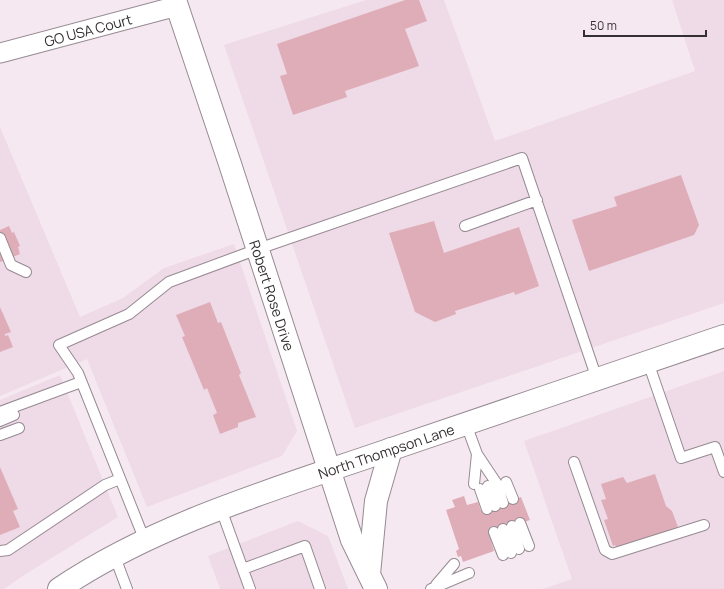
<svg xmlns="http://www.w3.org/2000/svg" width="724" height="589" font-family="Manrope,sans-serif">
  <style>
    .built { fill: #efdae7 }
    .building { fill: #dfadb7 }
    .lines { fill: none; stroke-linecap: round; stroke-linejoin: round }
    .service-casing { stroke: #968a92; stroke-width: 12 }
    .minor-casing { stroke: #968a92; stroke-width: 21 }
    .tertiary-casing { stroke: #968a92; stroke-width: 24 }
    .secondary-casing { stroke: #968a92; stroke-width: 24 }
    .service { stroke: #fff; stroke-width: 10 }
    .minor { stroke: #fff; stroke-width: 19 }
    .tertiary { stroke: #fff; stroke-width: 22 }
    .secondary { stroke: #fff; stroke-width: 22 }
    .labels { text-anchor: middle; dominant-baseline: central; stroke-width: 3.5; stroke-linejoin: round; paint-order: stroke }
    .street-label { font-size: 14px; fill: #342f32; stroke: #f6e8f1 }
  </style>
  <rect width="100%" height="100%" fill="#f6e8f1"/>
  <path class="built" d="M 366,0 L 444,0 L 495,141 L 695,71 L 672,0 L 724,0 L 724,303 L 355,428 L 224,45 Z
    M 0,127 L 80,317 L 123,298 L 164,268 L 234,244 L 297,431 L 282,456 L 147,507 L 87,359 L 0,396 Z
    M 724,371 L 724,589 L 543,589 L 572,579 L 524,441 Z
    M 60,375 L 118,517 L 24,575 L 4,589 L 0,589 L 0,400 Z
    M 298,521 L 328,536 L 348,589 L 220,589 L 208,556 Z"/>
  <path class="building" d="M 405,0 L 419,0 L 427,21 L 405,29 L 419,66 L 345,91 L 347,97 L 293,115 L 280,76 L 287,74 L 277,44 Z
    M 681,175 L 699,225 L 694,235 L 589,271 L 572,220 L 617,206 L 614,197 Z
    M 434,221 L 444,253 L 519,227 L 539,286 L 515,295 L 514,292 L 455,311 L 456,314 L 435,322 L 415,312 L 389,233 Z
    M 9,226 L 12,233 L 14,232 L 20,246 L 18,247 L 20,254 L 0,262 L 0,230 Z
    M 210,302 L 218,323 L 221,322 L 241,373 L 239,375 L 256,417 L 238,423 L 238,427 L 220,434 L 213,415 L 217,413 L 207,388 L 204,390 L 182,337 L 185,336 L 176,315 Z
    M 0,307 L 11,332 L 5,334 L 5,336 L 8,335 L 13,347 L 0,352 Z
    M 0,467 L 18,509 L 13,511 L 20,527 L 0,535 Z
    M 655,474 L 666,506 L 672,511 L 678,527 L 617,549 L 615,545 L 613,546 L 604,520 L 608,519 L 601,500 L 606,499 L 601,484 L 623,477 L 627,483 Z
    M 464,496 L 467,505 L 478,502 L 481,511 L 521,497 L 530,520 L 489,534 L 494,551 L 463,562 L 461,556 L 458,557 L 456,551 L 459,549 L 446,510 L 455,507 L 452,500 Z"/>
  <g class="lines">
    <g class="service-casing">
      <path id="service" d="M 465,226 L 537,200
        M 0,238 L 11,265 L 26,272
        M 648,362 L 681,458 L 715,447 L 724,472
        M 0,412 L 81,382
        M 0,421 L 14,415
        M 466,424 L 477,454 L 497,484 L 503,503
        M 0,435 L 19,428
        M 574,462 L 605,550 L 612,554 L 704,525
        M 506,482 L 513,499
        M 474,484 L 477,454
        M 488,486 L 495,506
        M 480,489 L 487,509
        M 221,509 L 250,589
        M 520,523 L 529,546
        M 512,526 L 519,549
        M 503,529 L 511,553
        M 494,532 L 503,555
        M 145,541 L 78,373 L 59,345 L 129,314 L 169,282 L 258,249 L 522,158 L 597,379
        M 0,551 L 8,550 L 105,485 L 120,479
        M 115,557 L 127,589
        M 243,569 L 305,546 L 320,589
        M 436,585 L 454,564
        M 431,589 L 469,573"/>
    </g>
    <g class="minor-casing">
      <g id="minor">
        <path id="s1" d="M 0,53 L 177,6"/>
      </g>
    </g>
    <g class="tertiary-casing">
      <g id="tertiary">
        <path id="s2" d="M 175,0 L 230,164 L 352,540 L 376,589"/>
      </g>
    </g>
    <g class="secondary-casing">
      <g id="secondary">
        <path d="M 369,574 L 376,501 L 391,449"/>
        <path id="s3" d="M 59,589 C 152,526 268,491 374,455 C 491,415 607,376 724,336"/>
      </g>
    </g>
    <use href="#service" class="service"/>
    <use href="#minor" class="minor"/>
    <use href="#tertiary" class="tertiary"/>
    <use href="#secondary" class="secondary"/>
  </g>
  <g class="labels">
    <g class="street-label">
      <text stroke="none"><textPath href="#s1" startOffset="91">GO USA Court</textPath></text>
      <text stroke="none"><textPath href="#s2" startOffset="311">Robert Rose Drive</textPath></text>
      <text stroke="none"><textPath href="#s3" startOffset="356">North Thompson Lane</textPath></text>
    </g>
  </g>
  <path d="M584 30v6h122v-6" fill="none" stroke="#342f32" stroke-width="2"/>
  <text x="590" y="30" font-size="12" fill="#342f32" stroke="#f6e8f1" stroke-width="3" paint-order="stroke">50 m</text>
</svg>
